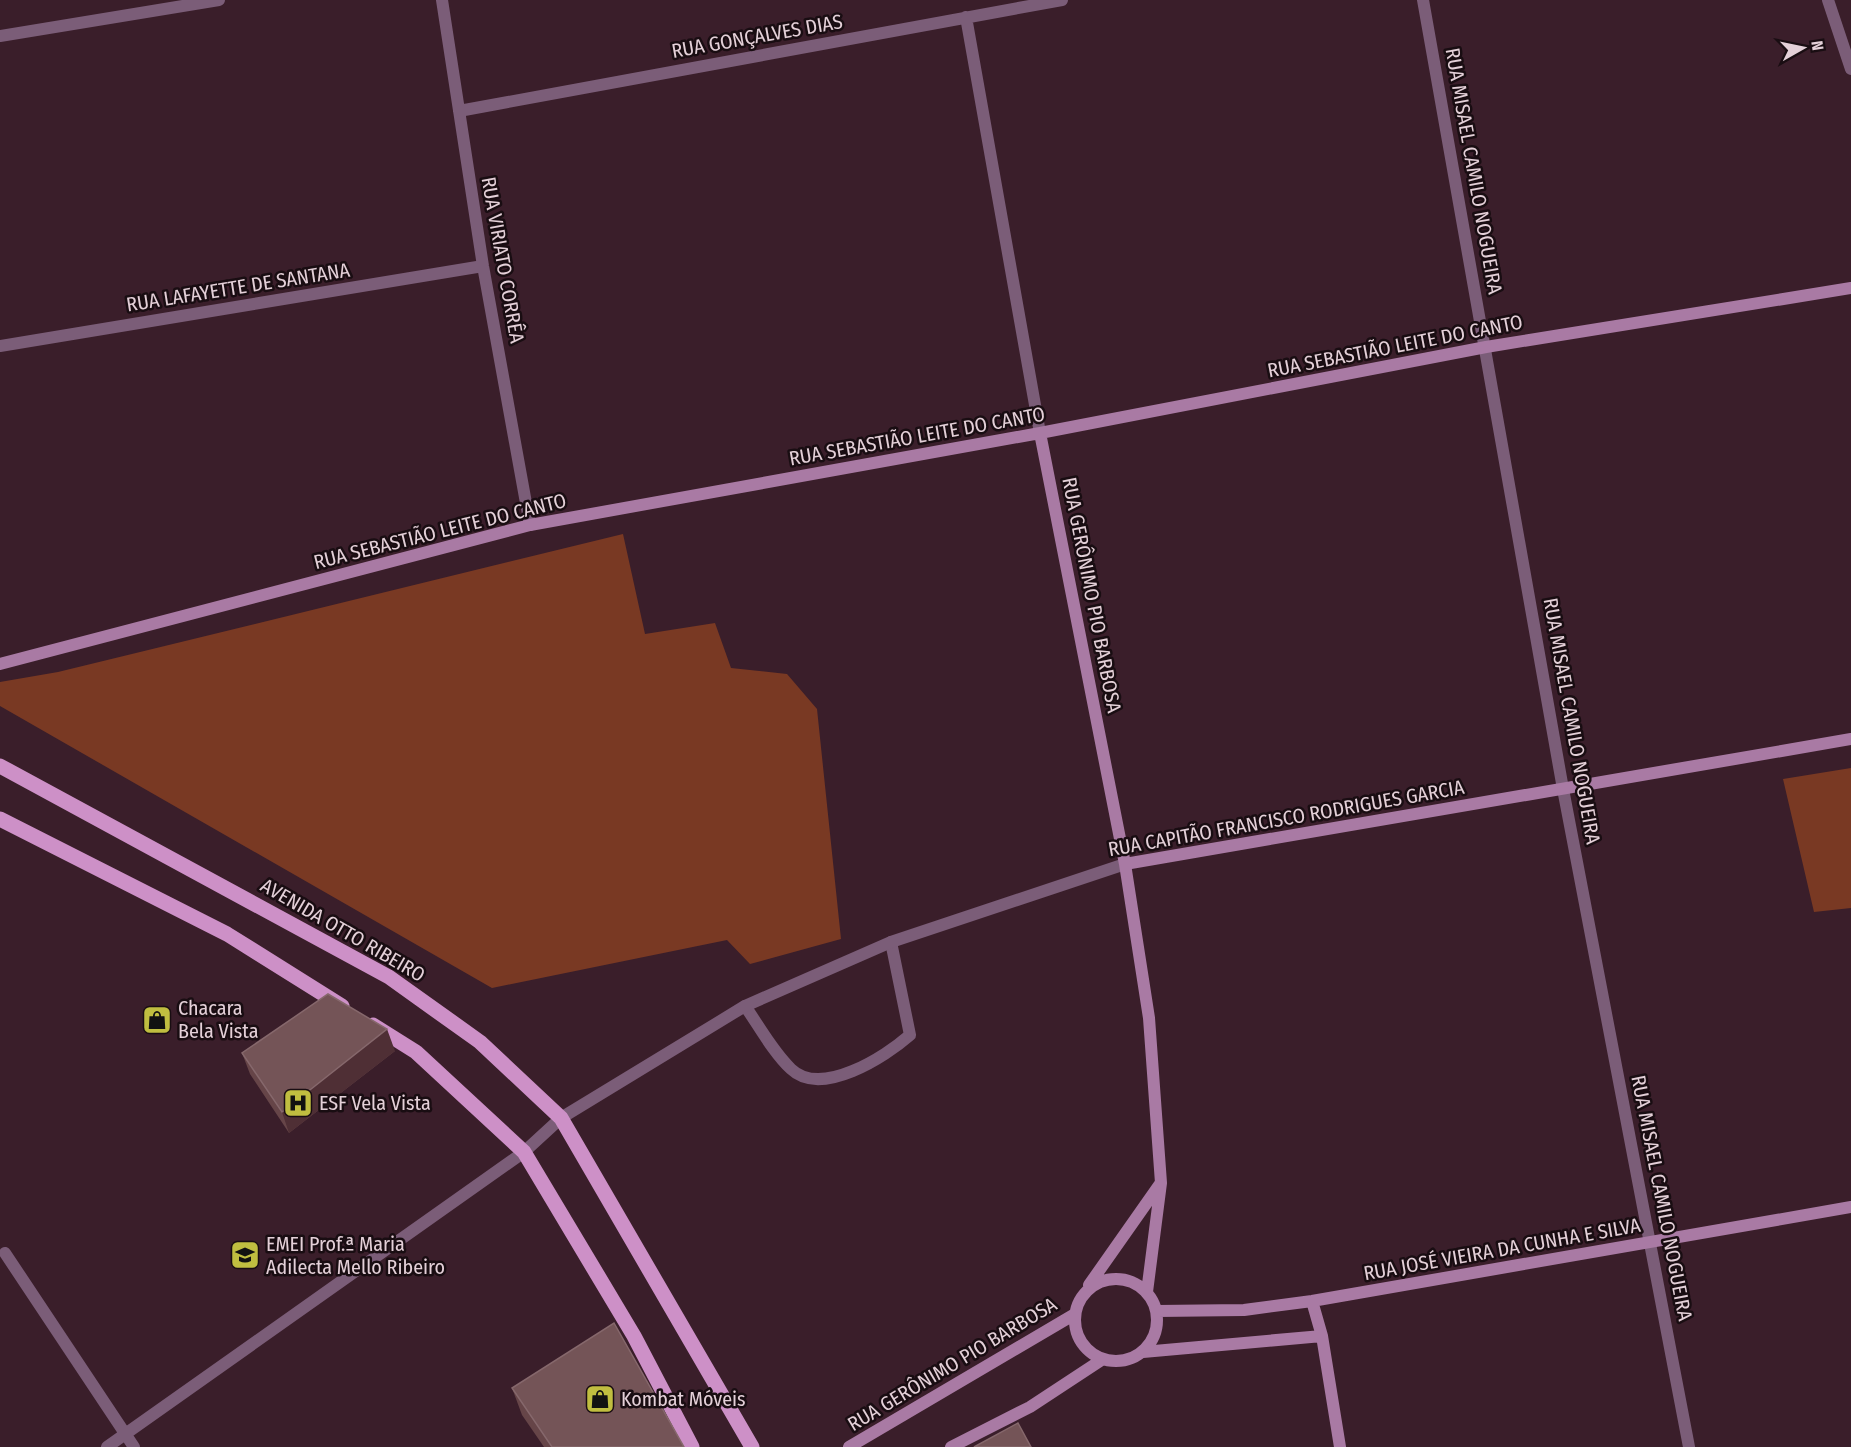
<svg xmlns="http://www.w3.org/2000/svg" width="1851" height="1447" font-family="'Fira Sans Condensed',sans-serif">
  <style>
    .green { fill: #793923 }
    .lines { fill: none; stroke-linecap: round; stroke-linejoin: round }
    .lane { stroke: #7b5d78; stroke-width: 12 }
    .street { stroke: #7b5d78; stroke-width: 12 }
    .secondary { stroke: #a97aa4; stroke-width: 12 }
    .primary { stroke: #cd90c7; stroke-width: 15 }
    .wall { fill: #664548 }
    .shaded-wall { fill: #4f2f35 }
    .building { fill: #745457; stroke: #86686c; stroke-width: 1.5 }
    .labels { text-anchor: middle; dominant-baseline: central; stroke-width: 5; stroke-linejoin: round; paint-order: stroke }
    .street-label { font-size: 20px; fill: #e4d0d8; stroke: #190d12 }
    .poi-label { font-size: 20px; fill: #e4d0d8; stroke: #190d12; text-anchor: start }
  </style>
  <rect width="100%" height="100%" fill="#3a1e2a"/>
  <path class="green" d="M 623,534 L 645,634 L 715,623 L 731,668 L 787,674 L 817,709 L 841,939 L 750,964 L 727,940 L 492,988 L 0,706 L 0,682 L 58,672 Z
    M 1851,768 L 1851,908 L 1814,912 L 1783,779 Z"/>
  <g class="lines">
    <path class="lane" d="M 745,1006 C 759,1026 773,1052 791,1069 C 821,1098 885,1057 910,1035 L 891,942"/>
    <path class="street" d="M 442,0 L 483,266 L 530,525
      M 1423,0 L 1563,789 L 1689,1447
      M 1828,0 L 1851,69
      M 966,17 L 1040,433
      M 0,36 L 219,0
      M 459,111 L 1062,0
      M 0,346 L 483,266
      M 5,1253 L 134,1447
      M 107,1447 L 524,1152 L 561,1118 L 745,1006 L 891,942 L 1125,864"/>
    <path class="secondary" d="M 1040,433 L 1125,864 L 1149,1018 L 1161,1183 L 1147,1292
      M 0,664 L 530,525 L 1040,433 L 1486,347 L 1851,288
      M 1125,864 L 1851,739
      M1075 1320a41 41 0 1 1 82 0a41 41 0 1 1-82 0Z
      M 1089,1285 L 1160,1184
      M 1312,1301 L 1322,1336 L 1340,1447
      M 1157,1311 L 1244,1310 L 1312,1301 L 1851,1207
      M 1143,1352 L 1322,1336
      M 849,1447 L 1075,1314
      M 951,1447 L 1030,1407 L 1103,1359"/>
    <path class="primary" d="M 0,766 L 389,977 L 480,1042 L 561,1118 L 752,1447
      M 0,819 L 227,934 L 342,1006
      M 373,1025 L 416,1052 L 524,1152 L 634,1336 L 692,1447"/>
  </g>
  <path class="wall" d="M 395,1051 L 289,1133 L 250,1074 L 242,1053 Z
    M 512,1388 L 684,1447 L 544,1447 L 522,1415 Z"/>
  <path class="shaded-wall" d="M 387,1029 L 395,1051 L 289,1133 L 282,1112 Z"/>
  <path class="building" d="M 328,994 L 387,1029 L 282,1112 L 242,1053 Z
    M 614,1323 L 684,1447 L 552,1447 L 512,1388 Z
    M 1018,1423 L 1031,1447 L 974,1447 Z"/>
  <defs>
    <g id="shop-square" transform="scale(1.5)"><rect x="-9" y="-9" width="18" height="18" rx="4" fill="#c0be40" stroke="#190d12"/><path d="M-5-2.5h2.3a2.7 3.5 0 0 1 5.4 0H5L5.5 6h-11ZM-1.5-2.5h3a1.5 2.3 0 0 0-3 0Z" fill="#111"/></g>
    <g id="hospital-square" transform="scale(1.5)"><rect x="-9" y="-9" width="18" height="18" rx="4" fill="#c0be40" stroke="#190d12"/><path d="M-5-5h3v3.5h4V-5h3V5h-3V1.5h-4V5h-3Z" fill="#111"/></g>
    <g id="school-square" transform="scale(1.5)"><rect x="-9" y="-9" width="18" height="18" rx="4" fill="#c0be40" stroke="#190d12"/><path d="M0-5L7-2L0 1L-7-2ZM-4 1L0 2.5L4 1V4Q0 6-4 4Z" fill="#111"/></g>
  </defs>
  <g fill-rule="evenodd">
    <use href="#shop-square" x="157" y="1020"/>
    <use href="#hospital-square" x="298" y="1103"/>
    <use href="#school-square" x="245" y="1255"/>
    <use href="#shop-square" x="600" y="1399"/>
  </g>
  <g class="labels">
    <g class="street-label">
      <text transform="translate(757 36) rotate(-10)">RUA GONÇALVES DIAS</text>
      <text transform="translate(1474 171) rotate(80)">RUA MISAEL CAMILO NOGUEIRA</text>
      <text transform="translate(503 260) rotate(80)">RUA VIRIATO CORRÊA</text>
      <text transform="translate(238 287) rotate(-9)">RUA LAFAYETTE DE SANTANA</text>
      <text transform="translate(1395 346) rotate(-11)">RUA SEBASTIÃO LEITE DO CANTO</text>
      <text transform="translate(917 436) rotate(-10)">RUA SEBASTIÃO LEITE DO CANTO</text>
      <text transform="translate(440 531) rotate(-14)">RUA SEBASTIÃO LEITE DO CANTO</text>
      <text transform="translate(1092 595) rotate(79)">RUA GERÔNIMO PIO BARBOSA</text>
      <text transform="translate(1572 721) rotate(80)">RUA MISAEL CAMILO NOGUEIRA</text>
      <text transform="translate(1286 818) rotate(-10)">RUA CAPITÃO FRANCISCO RODRIGUES GARCIA</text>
      <text transform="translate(343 930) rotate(30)">AVENIDA OTTO RIBEIRO</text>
      <text transform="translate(1662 1198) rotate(79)">RUA MISAEL CAMILO NOGUEIRA</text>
      <text transform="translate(1502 1249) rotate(-10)">RUA JOSÉ VIEIRA DA CUNHA E SILVA</text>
      <text transform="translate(952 1364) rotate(-31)">RUA GERÔNIMO PIO BARBOSA</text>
    </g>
    <g class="poi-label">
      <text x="178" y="1008">Chacara<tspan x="178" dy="23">Bela Vista</tspan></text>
      <text x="319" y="1103">ESF Vela Vista</text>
      <text x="266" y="1244">EMEI Prof.ª Maria<tspan x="266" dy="23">Adilecta Mello Ribeiro</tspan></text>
      <text x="621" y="1399">Kombat Móveis</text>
    </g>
  </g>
  <g transform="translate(1803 48) rotate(81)" stroke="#190d12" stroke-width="4.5" paint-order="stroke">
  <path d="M0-4.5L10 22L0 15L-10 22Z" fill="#e4d0d8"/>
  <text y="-9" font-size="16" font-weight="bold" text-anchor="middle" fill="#e4d0d8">N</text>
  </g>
</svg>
